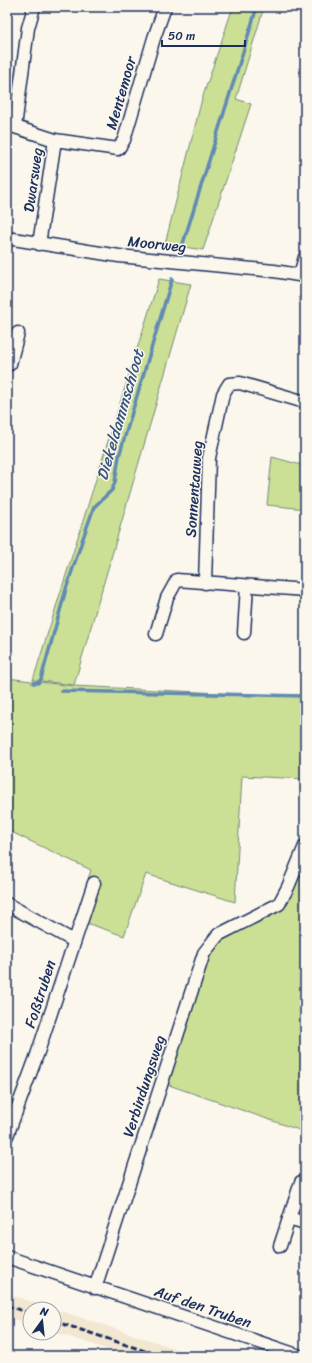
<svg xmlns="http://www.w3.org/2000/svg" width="312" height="1363" font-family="Sriracha,sans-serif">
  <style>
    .built { fill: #f2e7d1 }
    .green { fill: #cce095; stroke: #74887a }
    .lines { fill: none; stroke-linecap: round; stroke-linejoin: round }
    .stream { stroke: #618ab4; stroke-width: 3.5 }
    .street-casing { stroke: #1b2f5e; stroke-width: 15 }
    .street { stroke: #fbf7ec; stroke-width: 12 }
    .rail { stroke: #1b2f5e; stroke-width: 3; stroke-dasharray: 6 3; stroke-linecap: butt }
    .labels { text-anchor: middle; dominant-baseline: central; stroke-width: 3; stroke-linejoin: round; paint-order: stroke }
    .street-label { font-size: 15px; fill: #1b2f5e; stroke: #fbf7ec }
    .water-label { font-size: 16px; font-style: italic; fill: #385582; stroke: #fbf7ec }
  </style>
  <rect width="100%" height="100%" fill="#fbf7ec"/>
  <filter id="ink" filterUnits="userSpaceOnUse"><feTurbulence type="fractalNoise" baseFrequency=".025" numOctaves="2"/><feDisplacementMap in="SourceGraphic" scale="8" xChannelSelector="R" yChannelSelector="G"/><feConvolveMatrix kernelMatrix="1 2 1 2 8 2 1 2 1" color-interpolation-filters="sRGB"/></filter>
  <g filter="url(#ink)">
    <path class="built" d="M 7,1294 L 101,1324 L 198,1356 L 128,1356 L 54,1332 L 54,1309 L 30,1309 L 30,1324 L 7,1317 Z"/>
    <path class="green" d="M 233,7 L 264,7 L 236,99 L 251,104 L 203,250 L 165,244 L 202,99 Z
      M 159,279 L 191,284 L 74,685 L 33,680 Z
      M 272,457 L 305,466 L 305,509 L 267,505 Z
      M 7,678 L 73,686 L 305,697 L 305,779 L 242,776 L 235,902 L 146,874 L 124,936 L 75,919 L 91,870 L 7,830 Z
      M 305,847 L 305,1132 L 163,1083 L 204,953 L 218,935 L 279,904 Z"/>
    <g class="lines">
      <path class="stream" d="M 181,250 L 257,7
        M 33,683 L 38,683 L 41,679 L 66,589 L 82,541 L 94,507 L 112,490 L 115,482 L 119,456 L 172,279
        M 61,691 L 305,696"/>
      <g class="street-casing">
        <path id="street" d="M 34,7 L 28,28 L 15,127 L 55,140 L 39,244
          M 55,140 L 118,149 L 124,140 L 154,38 L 165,7
          M 7,238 L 119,256 L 274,271 L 305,276
          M 300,275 L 305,257
          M 7,363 L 10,364 L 18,333
          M 205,583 L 209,458 L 223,394 L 229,384 L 240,383 L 305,402
          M 244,633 L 247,586
          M 156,634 L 167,598 L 177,580 L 305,590
          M 7,904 L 74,941
          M 7,1136 L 37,1055 L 94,883
          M 289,1218 L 305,1223
          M 280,1246 L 301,1182
          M 7,1257 L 300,1356
          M 95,1288 L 204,953 L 218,935 L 279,904 L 288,887 L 305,846"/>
      </g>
      <use href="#street" class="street"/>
      <path class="rail" d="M 7,1306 L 30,1313
        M 54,1321 L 160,1356"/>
    </g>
  </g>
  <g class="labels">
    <g class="street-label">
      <text transform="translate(121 93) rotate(-74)">Mentemoor</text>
      <text transform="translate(33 180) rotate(-82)">Dwarsweg</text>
      <text transform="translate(157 244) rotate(6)">Moorweg</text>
      <text transform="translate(194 489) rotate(-86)">Sonnentauweg</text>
      <text transform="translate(40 994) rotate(-72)">Foßtruben</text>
      <text transform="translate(144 1086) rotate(-72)">Verbindungsweg</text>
      <text transform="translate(203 1307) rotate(19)">Auf den Truben</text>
    </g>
    <g class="water-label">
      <text transform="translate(120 415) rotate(-74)">Diekeldammschloot</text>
    </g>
  </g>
  <rect width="312" height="1363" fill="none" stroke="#fbf7ec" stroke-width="24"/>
  <rect x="12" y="12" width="288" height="1339" fill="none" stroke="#1b2f5e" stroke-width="1.5" filter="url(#ink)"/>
  <g transform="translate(42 1321) rotate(15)"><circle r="19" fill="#fbf7ec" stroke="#a1a7b3"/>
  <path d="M0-3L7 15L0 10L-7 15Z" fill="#1b2f5e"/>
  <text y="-6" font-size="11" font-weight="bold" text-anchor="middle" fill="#1b2f5e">N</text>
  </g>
  <path d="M162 40v6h83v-6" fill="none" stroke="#1b2f5e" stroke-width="2"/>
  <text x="168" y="40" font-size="12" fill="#1b2f5e" stroke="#fbf7ec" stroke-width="3" paint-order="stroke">50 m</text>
</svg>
